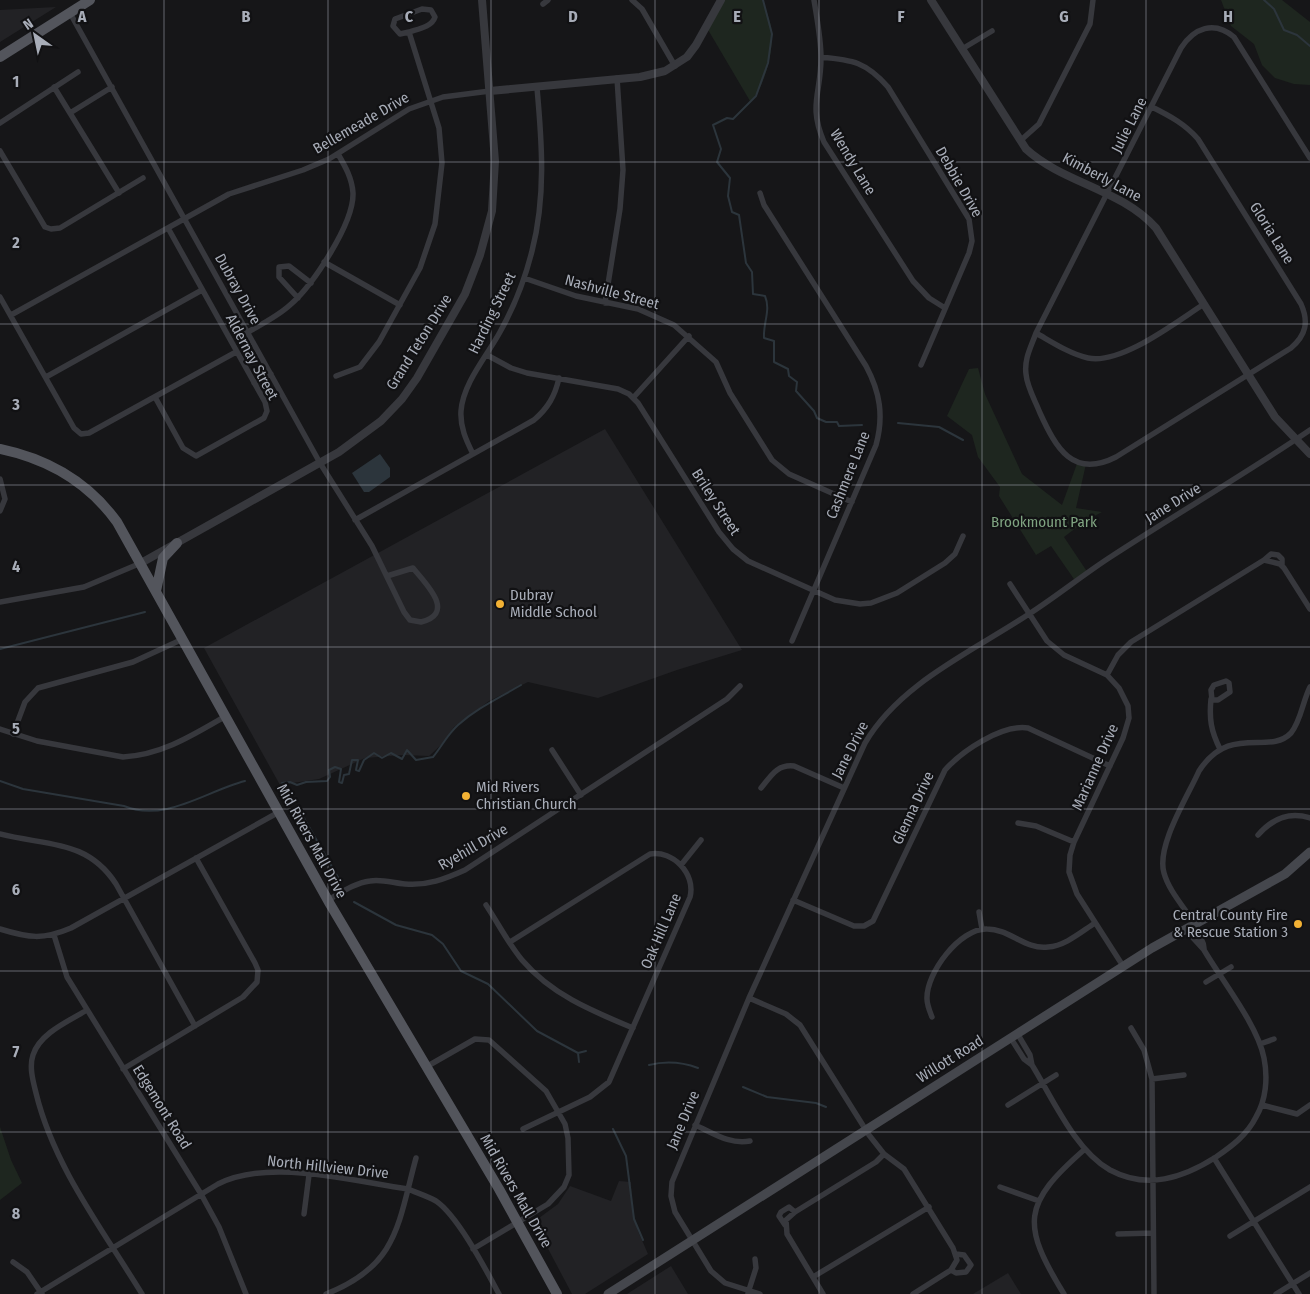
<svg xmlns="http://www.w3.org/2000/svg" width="1310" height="1294" font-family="'Fira Sans Condensed',sans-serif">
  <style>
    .built { fill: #222225 }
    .green { fill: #1e261f }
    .water { fill: #2c353c }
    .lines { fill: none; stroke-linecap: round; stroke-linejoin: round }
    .stream { stroke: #2c353c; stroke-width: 2 }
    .minor { stroke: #37383d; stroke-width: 5.5 }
    .tertiary { stroke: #37383d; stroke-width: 8 }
    .secondary { stroke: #45474d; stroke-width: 9 }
    .primary { stroke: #53555c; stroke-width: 10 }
    .grid { fill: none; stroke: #a8adb8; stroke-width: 1; stroke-opacity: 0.55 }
    .poi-dot { fill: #f2b134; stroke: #111113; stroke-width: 2 }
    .labels { text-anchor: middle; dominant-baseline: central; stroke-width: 4.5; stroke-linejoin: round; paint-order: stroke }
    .street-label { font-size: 15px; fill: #a8adb8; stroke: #111113 }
    .park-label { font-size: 15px; fill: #7fa381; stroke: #111113 }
    .poi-label { font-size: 15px; fill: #a8adb8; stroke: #111113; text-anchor: start }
    .grid-label { font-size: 16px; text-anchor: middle; font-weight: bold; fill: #a8adb8; stroke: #111113; stroke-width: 4.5; stroke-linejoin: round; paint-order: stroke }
  </style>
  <rect width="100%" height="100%" fill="#161618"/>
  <path class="built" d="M 56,7 L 0,42 L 0,10 Z
    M 605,429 L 742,650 L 677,670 L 598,698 L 528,682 L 489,701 L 454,727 L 441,745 L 429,756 L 403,755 L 365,758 L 319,779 L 280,785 L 204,648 Z
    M 619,1181 L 631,1182 L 632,1207 L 638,1231 L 648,1254 L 585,1294 L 572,1294 L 535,1224 L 535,1221 L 558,1204 L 570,1186 L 611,1201 Z
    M 671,1266 L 688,1294 L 627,1294 Z
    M 1008,1273 L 1021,1294 L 973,1294 Z"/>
  <path class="green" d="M 721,0 L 763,0 C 766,11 772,24 772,34 C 773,52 764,90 750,101 L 707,28 Z
    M 1221,0 L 1282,0 L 1310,22 L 1310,85 L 1294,84 L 1275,78 L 1262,65 L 1254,44 L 1231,26 Z
    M 978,368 L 985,394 L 1022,474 L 1062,505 L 1078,461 L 1086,464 L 1076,508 L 1102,512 L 1085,521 L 1064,537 L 1088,573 L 1076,582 L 1051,546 L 1036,555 L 999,496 L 1000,487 L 978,457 L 972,435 L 947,416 L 969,369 Z
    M 0,1127 L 11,1160 L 22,1183 L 0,1200 Z"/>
  <path class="water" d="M 380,454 L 390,468 L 390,477 L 369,492 L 364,492 L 352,473 Z"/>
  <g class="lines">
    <path class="stream" d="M 763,0 L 772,34 L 768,63 L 756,96 L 733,119 L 727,118 L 713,125 L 721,149 L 717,162 L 730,178 L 728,196 L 732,212 L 739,215 L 746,263 L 752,272 L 753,294 L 765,296 C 771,310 763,323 764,338 L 774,341 L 774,362 L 788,369 L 789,376 L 797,382 L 796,391 L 814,411 L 817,418 L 826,422 L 837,422 L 839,426 L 862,425
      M 1264,0 L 1274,9 L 1284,30 L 1297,35 L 1310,46
      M 898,423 L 939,427 L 963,440
      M 0,649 L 145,612
      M 0,781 L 23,789 L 124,806 C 165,823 206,791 245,781
      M 282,783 L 290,782 L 297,785 L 306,782 L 327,781 L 330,777 L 329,770 L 335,767 L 341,769 L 339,782 L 342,783 L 344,775 L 349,774 L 352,760 L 358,760 L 356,770 L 359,771 L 364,760 L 374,753 L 382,758 L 391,753 L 402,759 L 407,750 L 416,760 L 433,757 C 442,746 447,735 458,725 C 477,708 499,698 521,685
      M 301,813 L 339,879
      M 354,902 L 396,925 L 432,935 L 443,944 L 461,971 L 488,984 L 537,1031 L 578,1053 L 586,1051
      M 578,1053 L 579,1062
      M 649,1065 C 665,1061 682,1062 698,1068
      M 743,1087 L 767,1097 L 816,1103 L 826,1107
      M 613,1129 L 626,1156 L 634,1219 L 643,1240"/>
    <path class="minor" d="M 632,0 L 642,9 L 675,66
      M 814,0 C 817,19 821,39 821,58 C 821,94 808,105 824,142 L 913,281 L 929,298 L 945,308
      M 543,4 L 548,0
      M 70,13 L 320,463 L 372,546 L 404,612 L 410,620 L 421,622 C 457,613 425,583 413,568 L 387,576
      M 962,49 L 992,31
      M 821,57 C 853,60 866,62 888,87 L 969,219 L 972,241 L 969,253 L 921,365
      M 54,87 L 119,193
      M 1152,107 C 1170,116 1185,124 1198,139 L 1301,304 C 1309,322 1306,335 1291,348 L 1116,457 C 1073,479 1056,448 1040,413 C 1035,400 1027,387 1026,374 C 1024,359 1031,347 1036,333 L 1181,48 C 1194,28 1214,20 1234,37 L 1310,158
      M 70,113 L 112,87
      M 0,123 L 78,72
      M 1020,141 L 1039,124 L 1090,24 L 1093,0
      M 0,151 L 45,227 L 51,229 L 60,228 L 143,178
      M 760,193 L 764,205 L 866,366 C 880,392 884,416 876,445 L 792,641
      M 324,262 L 400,305
      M 524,278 L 576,296 L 638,309 L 674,325 L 716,362 L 730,393 L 772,460 L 789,474 L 852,502
      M 0,297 L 74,428 L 81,434 L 89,433 L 236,352
      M 298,298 L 279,277 L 279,267 L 289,266 L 311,283
      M 605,303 L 620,209 L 623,170 L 617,78
      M 11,315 L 229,194 L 303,170 L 329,159 L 409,109 L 443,97 L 490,91
      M 248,332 C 262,324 278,316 290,305 C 313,285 354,223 353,193 C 352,178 345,166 338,154
      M 1036,333 C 1052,342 1070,354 1088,358 C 1121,365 1176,322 1204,304
      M 487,355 L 511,368 L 527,373 L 618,389 L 629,394 L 638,403 L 719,532 L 733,549 L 748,561 L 835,600 L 860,604 L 871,603 L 897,593 L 945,563 L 955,554 L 963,536
      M 336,376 L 360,367 L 379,342 L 420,268 L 435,224 L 442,163 L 439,128 L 409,32 C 418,29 432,27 435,17 L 431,10 L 422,9 L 395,19 L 393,26 L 400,34 L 409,32
      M 46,377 L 202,290
      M 254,383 L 271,374
      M 155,397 L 183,448 L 196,456 L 264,418 L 267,411 L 265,402 L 168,228
      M 633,398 L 689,336
      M 473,454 C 466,440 460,427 461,411 C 463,383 487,356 500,332 C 514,307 525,279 532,251 C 546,197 542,143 537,88
      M 0,479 L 5,499 L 0,511
      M 355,520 L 534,420 C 548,408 555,396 559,378
      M 1264,560 L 1271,554 L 1278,555 L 1282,559 L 1282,565
      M 1010,584 L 1047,641 L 1064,655 L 1107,675 L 1119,688 L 1128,706 L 1129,718 L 1123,738 L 1074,842 L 1070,855 L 1069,872 L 1077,894 L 1123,966
      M 0,602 L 84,587 L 141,563
      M 1107,675 L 1118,655 L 1131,642 L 1264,560 L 1280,564 L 1284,568 L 1310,609
      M 1226,681 L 1229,683 L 1230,692 L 1218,700 L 1212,700 L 1211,690 L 1214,685 Z
      M 1211,699 C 1209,719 1211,731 1220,749
      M 0,729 L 37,741 L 123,757 C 162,755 193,735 226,716
      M 13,734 L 25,702 L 38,688 L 133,662 L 183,639
      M 552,750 L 581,795
      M 761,788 C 771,776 777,764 794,766 L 844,788
      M 1018,823 L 1036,826 L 1074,842
      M 0,834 C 46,846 87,839 116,884 L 195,1026
      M 1258,835 C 1272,819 1289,811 1310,818
      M 681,865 L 701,840
      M 328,900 C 342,892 355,883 370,881 C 382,879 393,883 405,884 C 427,886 445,879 465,870 L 727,699 L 740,686
      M 793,900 L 854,926 L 864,926 L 873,921 L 945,770 C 962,751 1002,724 1028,728 L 1110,766
      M 486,905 C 498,923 508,943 522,960 C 552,995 592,1011 633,1028
      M 979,912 L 982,929
      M 1194,923 C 1184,907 1169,891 1164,873 C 1156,846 1188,796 1199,771 C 1230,723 1269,756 1291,733 C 1301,721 1303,700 1310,687
      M 0,929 C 29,938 43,940 71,928 L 279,812
      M 1193,932 L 1193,938 L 1204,950
      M 54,935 L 67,977 L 201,1194 L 219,1227 L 246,1294
      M 510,942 L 650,854 C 673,850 696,874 690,897 L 609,1082 L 590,1097 L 523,1129
      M 1206,982 L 1231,967
      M 749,998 L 786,1014 L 800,1025 L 869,1135 L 884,1154 L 904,1169 L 953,1248 L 957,1260 L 951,1270 L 913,1294
      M 87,1010 C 69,1021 40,1033 33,1055 C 29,1067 33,1081 36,1093 C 54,1167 103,1230 142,1294
      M 932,1017 C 930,1012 927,1005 927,999 C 926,973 960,928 987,929 C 1010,929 1025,950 1048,947 C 1065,946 1081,932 1095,923
      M 1131,1028 L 1144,1050 L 1152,1079 L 1154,1294
      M 1017,1033 L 1030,1055 L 1032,1065 C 1053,1099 1075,1150 1110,1170 C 1147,1190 1183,1178 1216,1157 C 1232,1146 1247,1135 1256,1117 C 1266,1100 1268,1078 1264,1058 C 1258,1026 1221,979 1204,950 C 1205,937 1194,935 1189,926
      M 1010,1037 L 1024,1059 L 1032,1065
      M 1260,1044 L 1274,1039
      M 426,1067 L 475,1039 L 489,1040 L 546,1091 L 565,1124 L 568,1138 L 569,1175 L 564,1187 L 548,1204 L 473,1249
      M 123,1069 L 243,997 L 257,982 L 258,970 L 255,963 L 196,858
      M 1152,1079 L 1184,1075
      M 1008,1105 L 1056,1075
      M 1262,1105 L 1297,1114 L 1310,1105
      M 695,1125 C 713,1133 730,1145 750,1141
      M 1214,1158 L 1299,1294
      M 1000,1187 L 1039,1201
      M 304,1214 L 309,1175
      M 785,1225 L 779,1216 L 781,1212 L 789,1207 L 795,1212
      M 1118,1234 L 1153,1233
      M 1230,1236 L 1310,1187
      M 13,1262 L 27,1272 L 42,1294
      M 951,1270 L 956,1273 L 966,1272 L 971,1265 L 964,1255 L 956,1254
      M 813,1277 L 929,1207
      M 748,1293 L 756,1268 L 755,1259
      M 37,1294 L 218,1184 C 270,1158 351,1181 408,1189 C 417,1193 427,1196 436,1201 C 458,1216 486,1270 499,1294
      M 326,1294 C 398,1266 398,1224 416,1158
      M 760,1294 L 725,1283 L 711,1271 L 675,1212 L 671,1196 L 672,1182 L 749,998 L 865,743 C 900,683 972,652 1029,614 C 1057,596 1084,574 1112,556 C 1178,513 1245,474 1310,430
      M 823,1294 L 787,1234 L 786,1220 L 795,1212 L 876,1162 L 884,1154
      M 1064,1294 C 1021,1224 1022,1204 1085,1149
      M 1276,1294 L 1310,1273"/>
    <path class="tertiary" d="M 931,0 L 1026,149 C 1063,183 1121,189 1156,228 L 1275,417 L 1310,454
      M 490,91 L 640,77 L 665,71 L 687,57 L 696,45 L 721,0
      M 141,563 L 339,452 L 381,421 L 402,399 L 417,378 L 465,294 L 480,255 L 492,211 L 495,161 L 482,0"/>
    <path class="secondary" d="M 608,1294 L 1152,948 L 1285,874 L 1310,852"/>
    <path class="primary" d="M 0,57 L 90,0
      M 0,449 C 48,459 88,482 117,522 L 330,904 L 499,1189 L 557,1294
      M 156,591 L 163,558 L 177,543"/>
  </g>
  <path class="grid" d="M 164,0 L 164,1294M 328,0 L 328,1294M 491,0 L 491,1294M 655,0 L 655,1294M 819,0 L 819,1294M 982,0 L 982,1294M 1146,0 L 1146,1294M 0,162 L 1310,162M 0,324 L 1310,324M 0,485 L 1310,485M 0,647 L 1310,647M 0,809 L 1310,809M 0,971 L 1310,971M 0,1132 L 1310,1132"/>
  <g class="poi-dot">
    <circle cx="500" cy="604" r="5"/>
    <circle cx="466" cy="796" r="5"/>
    <circle cx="1298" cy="924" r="5"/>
  </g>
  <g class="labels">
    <g class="street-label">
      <text transform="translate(361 123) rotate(-30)">Bellemeade Drive</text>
      <text transform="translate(1129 125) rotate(-63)">Julie Lane</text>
      <text transform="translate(853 162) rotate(59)">Wendy Lane</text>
      <text transform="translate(1102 177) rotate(28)">Kimberly Lane</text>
      <text transform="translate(959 182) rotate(60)">Debbie Drive</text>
      <text transform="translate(1272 233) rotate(58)">Gloria Lane</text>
      <text transform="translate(238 289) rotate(61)">Dubray Drive</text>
      <text transform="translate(612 292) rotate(15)">Nashville Street</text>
      <text transform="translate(492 313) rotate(-64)">Harding Street</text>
      <text transform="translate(419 342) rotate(-58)">Grand Teton Drive</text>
      <text transform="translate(252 357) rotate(62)">Aldernay Street</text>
      <text transform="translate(848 475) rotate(-68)">Cashmere Lane</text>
      <text transform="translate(716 502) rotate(57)">Briley Street</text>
      <text transform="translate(1173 503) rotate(-32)">Jane Drive</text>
      <text transform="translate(850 750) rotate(-63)">Jane Drive</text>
      <text transform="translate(1095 767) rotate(-66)">Marianne Drive</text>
      <text transform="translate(913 808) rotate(-65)">Glenna Drive</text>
      <text transform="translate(312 841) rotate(61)">Mid Rivers Mall Drive</text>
      <text transform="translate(473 847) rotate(-30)">Ryehill Drive</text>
      <text transform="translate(661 931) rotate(-67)">Oak Hill Lane</text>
      <text transform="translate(950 1059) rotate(-32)">Willott Road</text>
      <text transform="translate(162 1107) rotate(58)">Edgemont Road</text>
      <text transform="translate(683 1120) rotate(-67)">Jane Drive</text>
      <text transform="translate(328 1167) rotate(6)">North Hillview Drive</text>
      <text transform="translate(516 1191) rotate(60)">Mid Rivers Mall Drive</text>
    </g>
    <g class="park-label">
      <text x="1044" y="522">Brookmount Park</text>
    </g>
    <g class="poi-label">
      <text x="510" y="595">Dubray<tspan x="510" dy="17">Middle School</tspan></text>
      <text x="476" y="787">Mid Rivers<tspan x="476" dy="17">Christian Church</tspan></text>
      <text x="1288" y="915" text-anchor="end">Central County Fire<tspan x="1288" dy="17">&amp; Rescue Station 3</tspan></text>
    </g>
  </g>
  <g class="grid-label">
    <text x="82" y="22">A</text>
    <text x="246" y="22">B</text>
    <text x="409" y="22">C</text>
    <text x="573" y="22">D</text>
    <text x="737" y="22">E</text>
    <text x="901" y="22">F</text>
    <text x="1064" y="22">G</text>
    <text x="1228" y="22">H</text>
    <text x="16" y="87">1</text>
    <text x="16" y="248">2</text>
    <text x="16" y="410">3</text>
    <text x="16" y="572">4</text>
    <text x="16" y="734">5</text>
    <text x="16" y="895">6</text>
    <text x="16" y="1057">7</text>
    <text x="16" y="1219">8</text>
  </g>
  <g transform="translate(35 35) rotate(327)" stroke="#111113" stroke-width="4" paint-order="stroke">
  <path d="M0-4L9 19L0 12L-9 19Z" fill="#a8adb8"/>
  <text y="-8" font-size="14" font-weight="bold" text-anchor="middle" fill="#a8adb8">N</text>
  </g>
</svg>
